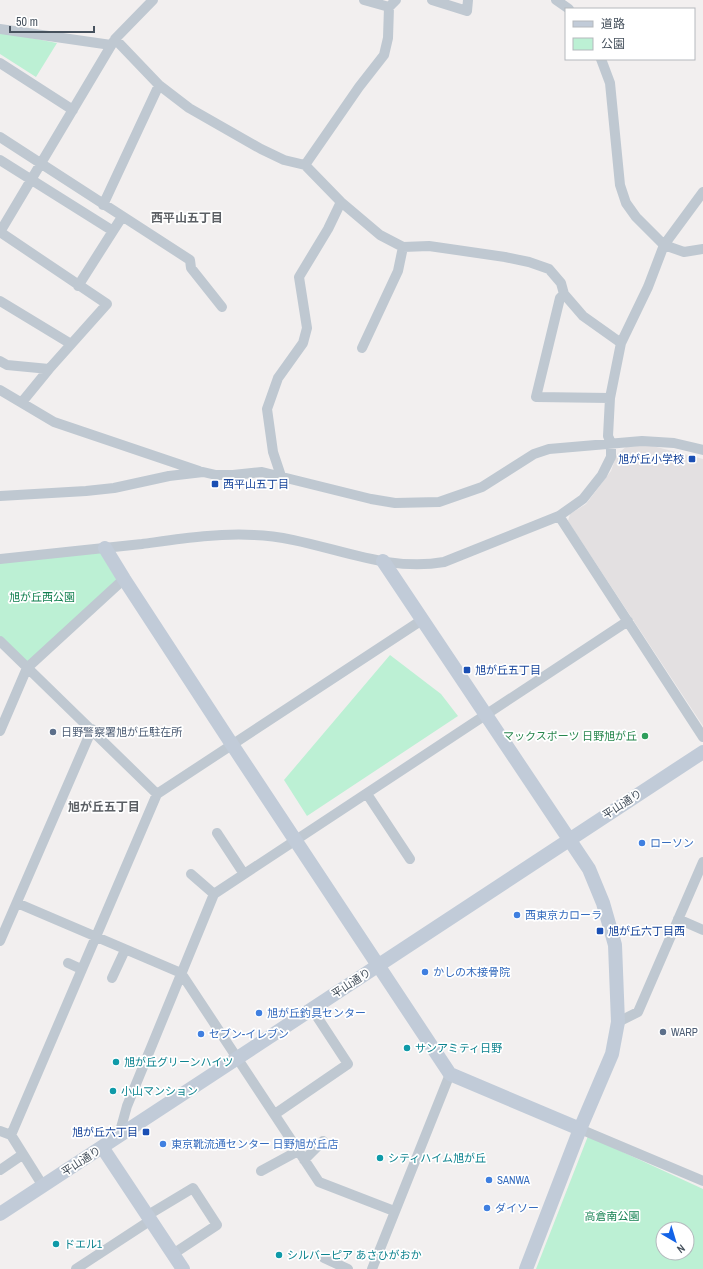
<svg xmlns="http://www.w3.org/2000/svg" width="703" height="1269" font-family="'Archivo Narrow','Noto Sans JP',sans-serif">
  <style>
    .education { fill: #e3e0e1 }
    .green { fill: #bcf0d4; fill-rule: evenodd }
    .lines { fill: none; stroke-linecap: round; stroke-linejoin: round }
    .street { stroke: #bfc8d1; stroke-width: 10 }
    .secondary { stroke: #c1cbd8; stroke-width: 14 }
    .transit-dot { fill: #1a4fb4; stroke: #fff; stroke-width: 1.5 }
    .service-dot { fill: #5c6f8a; stroke: #fff; stroke-width: 1.5 }
    .leisure-dot { fill: #2e9e5b; stroke: #fff; stroke-width: 1.5 }
    .shop-dot { fill: #3f7fe0; stroke: #fff; stroke-width: 1.5 }
    .culture-dot { fill: #0f9aa8; stroke: #fff; stroke-width: 1.5 }
    .labels { text-anchor: middle; dominant-baseline: central; stroke-width: 3.5; stroke-linejoin: round; paint-order: stroke }
    .transit-label { font-size: 11px; fill: #164399; stroke: #fff; text-anchor: start }
    .park-label { font-size: 11px; fill: #148151; stroke: #fff }
    .service-label { font-size: 11px; fill: #4e5e75; stroke: #fff; text-anchor: start }
    .leisure-label { font-size: 11px; fill: #27864d; stroke: #fff; text-anchor: end }
    .street-label { font-size: 11px; fill: #46515d; stroke: #fff }
    .shop-label { font-size: 11px; fill: #366cbe; stroke: #fff; text-anchor: start }
    .culture-label { font-size: 11px; fill: #0d838f; stroke: #fff; text-anchor: start }
    .neighbourhood-label { font-size: 12px; font-weight: bold; fill: #5b5f64; stroke: #fff }
  </style>
  <rect width="100%" height="100%" fill="#f2efef"/>
  <path class="education" d="M 649,445 L 703,459 L 703,726 L 568,521 L 570,514 L 586,504 L 611,471 L 617,454 L 626,447 Z"/>
  <path class="green" d="M 0,32 L 57,43 L 36,77 L 0,54 Z
    M 105,548 L 124,579 L 27,668 L 0,641 L 0,559 Z
    M 390,655 L 441,694 L 458,716 L 307,816 L 284,780 Z
    M 588,1136 L 703,1189 L 703,1269 L 536,1269 ZM 663,1229 L 687,1229 L 687,1253 L 663,1253 Z"/>
  <g class="lines">
    <path class="street" d="M 364,0 L 389,7 L 396,0
      M 432,0 L 467,11 L 468,0
      M 556,0 L 569,9
      M 0,29 L 111,45
      M 115,39 L 159,85 L 189,108 L 261,149 L 284,160 L 305,165 L 341,202 L 380,235 L 403,247 L 429,246 L 505,257 L 529,262 L 549,269 L 561,283 L 564,294 L 583,316 L 621,343
      M 601,59 L 610,83 L 620,185 L 626,203 L 636,217 L 664,245 L 684,252 L 703,249
      M 0,63 L 73,110
      M 0,137 L 190,260 L 191,268 L 222,307
      M 0,160 L 113,231 L 122,217
      M 305,165 L 359,87 L 384,55 L 388,38 L 389,7
      M 103,205 L 159,85
      M 78,286 L 113,231
      M 564,294 L 560,298 L 536,397 L 610,398
      M 0,301 L 71,344
      M 362,348 L 398,271 L 403,247
      M 0,361 L 7,365 L 49,369
      M 0,390 L 54,422 L 199,471
      M 22,402 L 49,369 L 107,304 L 0,232 L 115,39 L 153,0
      M 281,476 L 273,452 L 267,409 L 278,378 L 303,343 L 307,328 L 299,277 L 328,229 L 341,202
      M 0,496 L 86,491 L 114,488 L 169,476 L 203,472 L 216,475 L 233,475 L 262,472 L 371,499 L 395,503 L 439,502 L 482,487 L 534,454 L 549,449 L 642,441 L 674,443 L 703,450
      M 559,516 L 703,737
      M 0,559 C 47,554 95,549 142,544 C 179,539 216,533 254,535 C 318,537 379,574 444,562 L 559,516 L 583,499 L 602,475 L 611,457 L 611,443 L 608,436 L 610,398 L 621,343 L 648,287 L 664,245 L 703,192
      M 0,641 L 157,794
      M 0,731 L 27,668 L 124,579
      M 367,794 L 410,859
      M 217,833 L 244,874
      M 191,874 L 214,894
      M 17,903 L 181,973 L 319,1182 L 394,1211
      M 678,919 L 703,930
      M 0,941 L 92,729
      M 68,963 L 81,969
      M 112,978 L 125,950
      M 618,1022 L 638,1012 L 703,862
      M 275,1114 L 348,1064 L 312,1009
      M 580,1129 L 703,1181
      M 0,1131 L 11,1135 L 43,1186
      M 11,1135 L 157,794 L 422,620
      M 119,1135 L 127,1106 L 214,894 L 628,621
      M 304,1160 L 323,1141
      M 0,1170 L 22,1155
      M 261,1171 L 298,1151
      M 148,1215 L 193,1188 L 217,1225 L 173,1254
      M 324,1258 L 348,1269
      M 76,1269 L 151,1220
      M 372,1269 L 450,1074"/>
    <path class="secondary" d="M 105,548 L 124,579 L 231,743 L 450,1074 L 580,1129
      M 383,561 L 589,869 L 603,903 L 615,945 L 618,1022 L 612,1054 L 580,1129 L 526,1269
      M 102,1147 L 183,1269
      M 0,1214 L 703,752"/>
  </g>
  <g class="transit-dot">
    <rect x="688" y="455" width="8" height="8" rx="2"/>
    <rect x="211" y="480" width="8" height="8" rx="2"/>
    <rect x="463" y="666" width="8" height="8" rx="2"/>
    <rect x="596" y="927" width="8" height="8" rx="2"/>
    <rect x="142" y="1128" width="8" height="8" rx="2"/>
  </g>
  <g class="service-dot">
    <circle cx="53" cy="732" r="4"/>
    <circle cx="663" cy="1032" r="4"/>
  </g>
  <circle class="leisure-dot" cx="645" cy="736" r="4"/>
  <g class="shop-dot">
    <circle cx="642" cy="843" r="4"/>
    <circle cx="517" cy="915" r="4"/>
    <circle cx="425" cy="972" r="4"/>
    <circle cx="259" cy="1013" r="4"/>
    <circle cx="201" cy="1034" r="4"/>
    <circle cx="163" cy="1144" r="4"/>
    <circle cx="489" cy="1180" r="4"/>
    <circle cx="487" cy="1208" r="4"/>
  </g>
  <g class="culture-dot">
    <circle cx="407" cy="1048" r="4"/>
    <circle cx="116" cy="1062" r="4"/>
    <circle cx="113" cy="1091" r="4"/>
    <circle cx="380" cy="1158" r="4"/>
    <circle cx="56" cy="1244" r="4"/>
    <circle cx="279" cy="1255" r="4"/>
  </g>
  <g class="labels">
    <g class="transit-label">
      <text x="684" y="459" text-anchor="end">旭が丘小学校</text>
      <text x="223" y="484">西平山五丁目</text>
      <text x="475" y="670">旭が丘五丁目</text>
      <text x="608" y="931">旭が丘六丁目西</text>
      <text x="138" y="1132" text-anchor="end">旭が丘六丁目</text>
    </g>
    <g class="park-label">
      <text x="42" y="597">旭が丘西公園</text>
      <text x="612" y="1216">高倉南公園</text>
    </g>
    <g class="service-label">
      <text x="61" y="732">日野警察署旭が丘駐在所</text>
      <text x="671" y="1032">WARP</text>
    </g>
    <g class="leisure-label">
      <text x="637" y="736">マックスポーツ 日野旭が丘</text>
    </g>
    <g class="street-label">
      <text transform="translate(622 804) rotate(-33)">平山通り</text>
      <text transform="translate(351 983) rotate(-33)">平山通り</text>
      <text transform="translate(81 1161) rotate(-33)">平山通り</text>
    </g>
    <g class="shop-label">
      <text x="650" y="843">ローソン</text>
      <text x="525" y="915">西東京カローラ</text>
      <text x="433" y="972">かしの木接骨院</text>
      <text x="267" y="1013">旭が丘釣具センター</text>
      <text x="209" y="1034">セブン-イレブン</text>
      <text x="171" y="1144">東京靴流通センター 日野旭が丘店</text>
      <text x="497" y="1180">SANWA</text>
      <text x="495" y="1208">ダイソー</text>
    </g>
    <g class="culture-label">
      <text x="415" y="1048">サンアミティ日野</text>
      <text x="124" y="1062">旭が丘グリーンハイツ</text>
      <text x="121" y="1091">小山マンション</text>
      <text x="388" y="1158">シティハイム旭が丘</text>
      <text x="64" y="1244">ドエル1</text>
      <text x="287" y="1255">シルバーピア あさひがおか</text>
    </g>
    <g class="neighbourhood-label">
      <text x="187" y="218">西平山五丁目</text>
      <text x="104" y="807">旭が丘五丁目</text>
    </g>
  </g>
  <rect x="565" y="8" width="130" height="52" fill="#ffffff" stroke="#b5b9be"/>
  <rect x="573" y="21" width="20" height="6" fill="#c1cbd8" stroke="#b5b9be"/>
  <text x="601" y="28" font-size="12" fill="#46515d">道路</text>
  <rect x="573" y="38" width="20" height="12" fill="#bcf0d4" stroke="#b5b9be"/>
  <text x="601" y="48" font-size="12" fill="#46515d">公園</text>
  <g transform="translate(675 1241) rotate(142)"><circle r="19" fill="#ffffff" stroke="#b5b9be"/>
  <path d="M0-3L7 15L0 10L-7 15Z" fill="#1363e7"/>
  <text y="-6" font-size="11" font-weight="bold" text-anchor="middle" fill="#46515d">N</text>
  </g>
  <path d="M10 26v6h84v-6" fill="none" stroke="#46515d" stroke-width="2"/>
  <text x="16" y="26" font-size="12" fill="#46515d" stroke="#ffffff" stroke-width="3" paint-order="stroke">50 m</text>
</svg>
